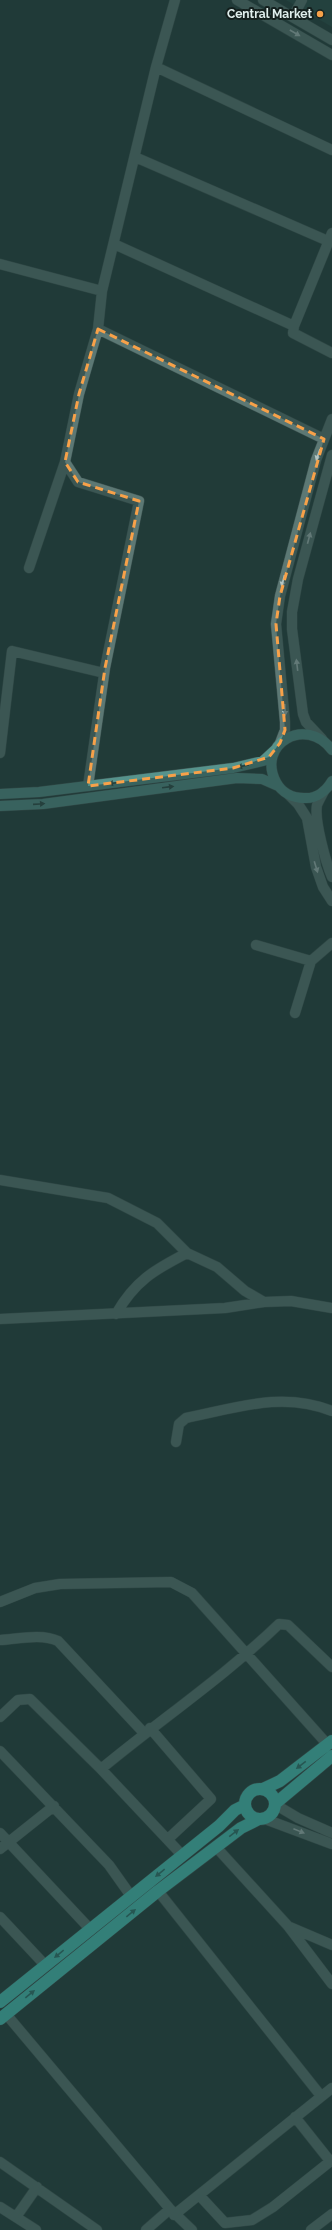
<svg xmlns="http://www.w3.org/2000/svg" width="332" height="2230" font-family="Raleway,sans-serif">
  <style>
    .built { fill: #264945 }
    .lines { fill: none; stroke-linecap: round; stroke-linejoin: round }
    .street-casing { stroke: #405755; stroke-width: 11 }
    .secondary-casing { stroke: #405755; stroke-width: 11 }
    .highway-casing { stroke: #405755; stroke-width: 13 }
    .street { stroke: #5c7874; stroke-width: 10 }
    .secondary { stroke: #56938c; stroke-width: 10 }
    .highway { stroke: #49d2c5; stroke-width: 12 }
    .oneway { fill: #b2c5c3 }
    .oneway2 { fill: #2b4844 }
    .oneway3 { fill: #2e7972 }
    .marked { fill: none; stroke: #f7a149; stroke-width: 3; stroke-dasharray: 8 5; stroke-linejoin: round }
    .poi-dot { fill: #f7a149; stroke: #14201e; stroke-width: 1.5 }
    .labels { text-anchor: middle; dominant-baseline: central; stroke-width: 4; stroke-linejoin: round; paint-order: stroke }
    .poi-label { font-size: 12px; font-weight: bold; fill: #e0efed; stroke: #14201e; text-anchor: end }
  </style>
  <rect width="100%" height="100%" fill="#213b38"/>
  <path class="built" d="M 286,0 L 332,0 L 332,27 Z"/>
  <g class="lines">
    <g class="street-casing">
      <path id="street" d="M 237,0 L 332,55
        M 263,0 L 332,40
        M 293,17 L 302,0
        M 156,67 L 332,150
        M 135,157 L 328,241
        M 332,233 L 294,326 L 293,333 L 332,353
        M 114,244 L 294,326
        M 0,264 L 102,291
        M 98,329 L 324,439
        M 29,568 L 65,462
        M 322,739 L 306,722 L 303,714 L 292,629 L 292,612 L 298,579 L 332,455
        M 280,743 L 285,730 L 285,722 L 276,624 L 280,596 L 316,460 L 332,419
        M 0,753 L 12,651 L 104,673
        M 88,786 L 105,668 L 139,501 L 78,482 L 65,462 L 79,394 L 98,329 L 102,291 L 156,67 L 175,0
        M 324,791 C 322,795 319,800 317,805 C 314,820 326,863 332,877
        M 289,795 L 298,804 L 307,818 L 316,867 L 323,887 L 332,901
        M 256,945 L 311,961 L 332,943
        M 295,1013 L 311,961
        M 0,1180 L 108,1198 L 157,1223 L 187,1253 L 217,1267 L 245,1291 L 264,1302
        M 116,1314 C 135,1281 154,1270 187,1253
        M 0,1319 L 225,1308 L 264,1302 L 291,1301 L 332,1308
        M 176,1442 L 179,1424 L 186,1418 C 236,1408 282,1391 332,1411
        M 0,1602 L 35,1588 L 60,1584 L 171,1582 L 192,1593 L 328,1745
        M 0,1640 C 17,1639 42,1633 58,1641 L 144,1733
        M 0,1717 L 18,1700 L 30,1699 L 101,1769 L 182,1855
        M 150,1728 L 211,1799 L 168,1839
        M 0,1751 L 109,1865 L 131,1896
        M 101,1769 C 160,1720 224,1677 279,1624 L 288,1625 L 332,1667
        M 276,1805 L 298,1818 L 332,1833
        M 265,1819 L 332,1844
        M 0,1833 L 90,1929
        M 216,1847 L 288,1926 L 332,1984
        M 0,1849 L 54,1806
        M 158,1891 L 321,2096
        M 0,1917 L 45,1965
        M 290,1927 L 332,1945
        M 6,2014 L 170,2209 L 192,2230
        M 295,2117 L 330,2161
        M 0,2162 L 97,2230
        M 199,2195 L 225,2223 L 252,2220 L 273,2207 L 332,2160
        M 0,2207 L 36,2230
        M 174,2215 L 332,2088
        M 16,2217 L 37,2187
        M 146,2230 L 170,2209
        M 311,2230 L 332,2214"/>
    </g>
    <g class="secondary-casing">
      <path id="secondary" d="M 332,750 C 306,715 256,744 276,782 C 282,793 293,798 304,798 C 316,799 326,791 332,781
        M 0,794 L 39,792 L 233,768 L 263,761 L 276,749
        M 0,806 L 43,804 L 237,778 L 262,779 L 278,786"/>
    </g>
    <g class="highway-casing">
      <path id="highway" d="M245 1804a15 15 0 1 1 30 0a15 15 0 1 1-30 0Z
        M 263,1789 L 280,1781 L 332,1741
        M 276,1803 L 332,1756
        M 0,2002 L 219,1826 L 235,1810 L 245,1805
        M 0,2019 L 158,1891 L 241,1828 L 257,1820"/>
    </g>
    <use href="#street" class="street"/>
    <use href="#secondary" class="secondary"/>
    <use href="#highway" class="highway"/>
  </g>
  <defs><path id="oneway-solid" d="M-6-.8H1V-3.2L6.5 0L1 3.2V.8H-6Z"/></defs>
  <g class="oneway">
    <use href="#oneway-solid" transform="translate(295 33) rotate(30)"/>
    <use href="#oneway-solid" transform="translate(318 455) rotate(109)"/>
    <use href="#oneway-solid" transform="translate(309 538) rotate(-75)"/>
    <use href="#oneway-solid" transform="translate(283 581) rotate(104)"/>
    <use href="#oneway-solid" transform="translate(297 665) rotate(-97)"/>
    <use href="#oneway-solid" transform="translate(285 710) rotate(88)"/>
    <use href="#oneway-solid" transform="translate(316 867) rotate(73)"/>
    <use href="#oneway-solid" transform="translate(299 1831) rotate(22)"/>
  </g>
  <g class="oneway2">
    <use href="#oneway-solid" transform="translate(243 766) rotate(170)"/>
    <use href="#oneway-solid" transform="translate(114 783) rotate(173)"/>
    <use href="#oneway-solid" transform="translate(168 787) rotate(-7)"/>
    <use href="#oneway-solid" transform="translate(39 804) rotate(-4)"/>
  </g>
  <g class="oneway3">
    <use href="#oneway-solid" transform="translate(301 1765) rotate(143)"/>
    <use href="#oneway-solid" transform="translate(234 1833) rotate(-37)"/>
    <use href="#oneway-solid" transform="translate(160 1873) rotate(141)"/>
    <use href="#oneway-solid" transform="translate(131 1913) rotate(-39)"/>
    <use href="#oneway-solid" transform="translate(59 1954) rotate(141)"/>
    <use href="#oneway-solid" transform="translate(30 1994) rotate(-39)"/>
  </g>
  <path d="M0 0H332V2230H0ZM 98,329 L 324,439 L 280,596 L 276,624 L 285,730 L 280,743 L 269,757 L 233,768 L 88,786 L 105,668 L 139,501 L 78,482 L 65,462 L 79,394 Z" fill="#213b38" fill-opacity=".55" fill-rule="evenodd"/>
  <path class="marked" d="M 98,329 L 324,439 L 280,596 L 276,624 L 285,730 L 280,743 L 269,757 L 233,768 L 88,786 L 105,668 L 139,501 L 78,482 L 65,462 L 79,394 Z"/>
  <circle class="poi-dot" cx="320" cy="14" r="4"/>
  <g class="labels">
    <g class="poi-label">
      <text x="312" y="14">Central Market</text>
    </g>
  </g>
</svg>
